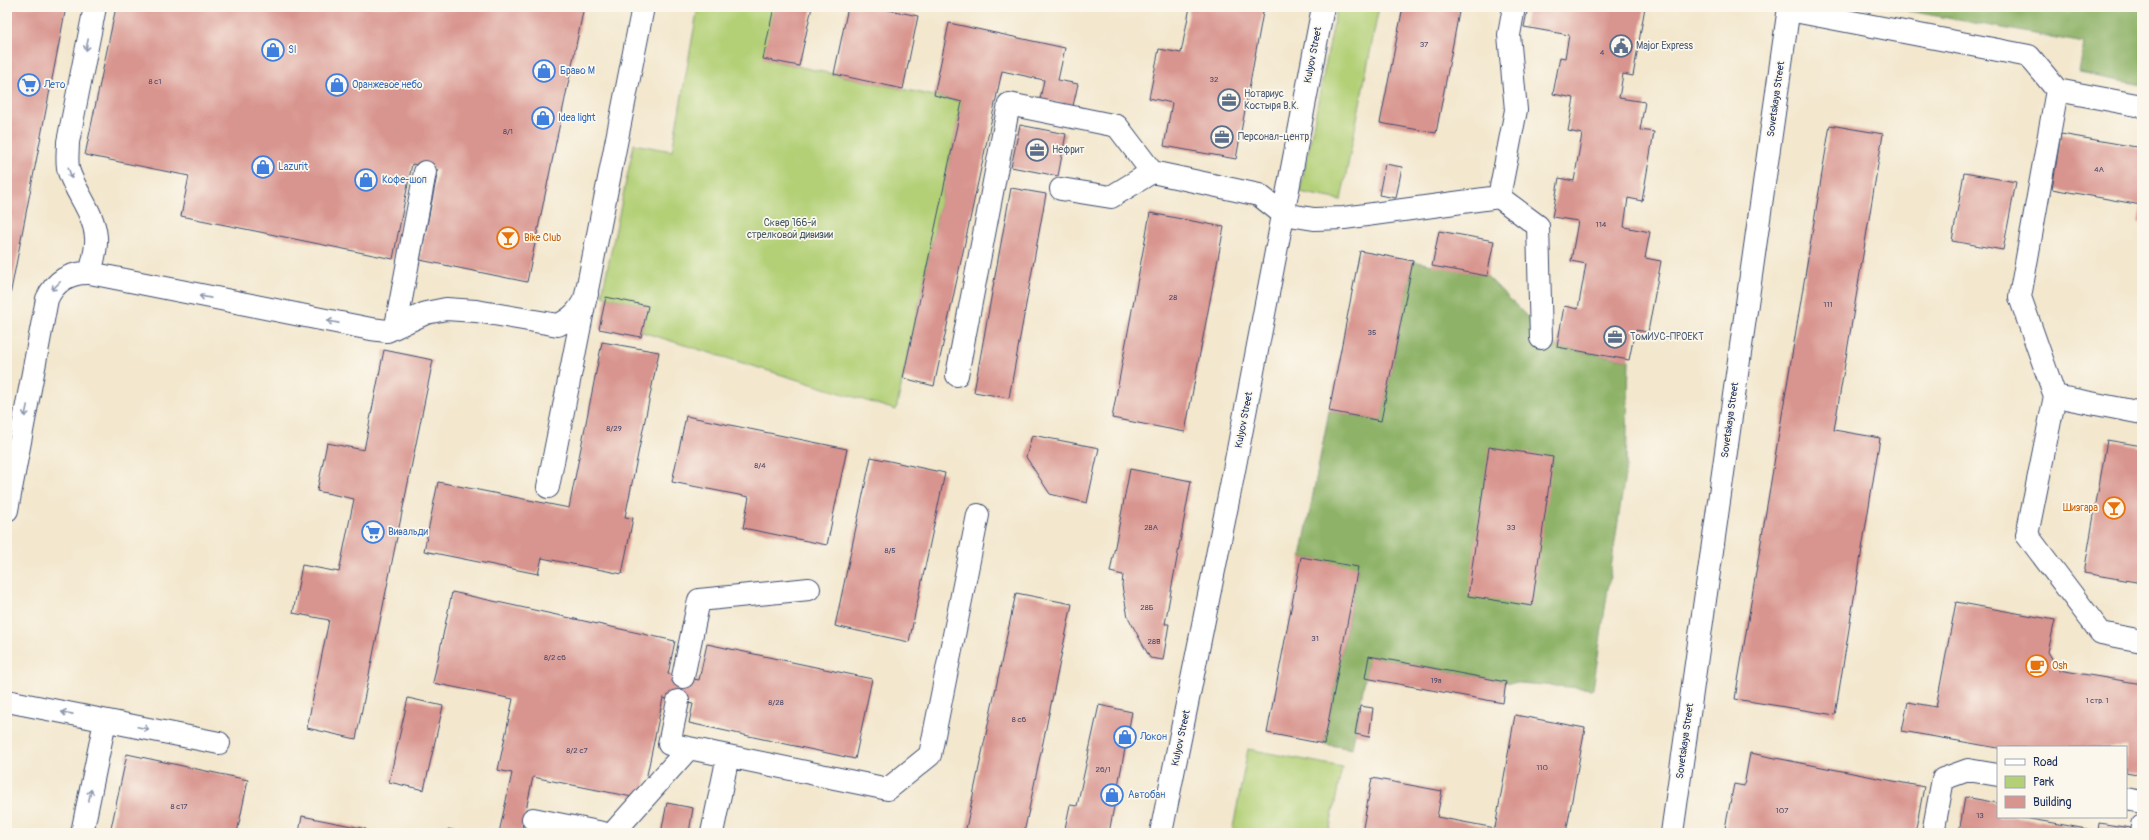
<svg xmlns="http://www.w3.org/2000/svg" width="2149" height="840" font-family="Pangolin,sans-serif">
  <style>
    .green { fill: #b3d077; stroke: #67806a }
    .forest { fill: #8eb268; stroke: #547063 }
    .building { fill: #d8948e }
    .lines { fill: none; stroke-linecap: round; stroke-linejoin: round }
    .minor-casing { stroke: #3b4b6f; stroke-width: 24 }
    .minor { stroke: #fff; stroke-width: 22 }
    .oneway { stroke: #8d97ae }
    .labels { text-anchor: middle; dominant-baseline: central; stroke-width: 3.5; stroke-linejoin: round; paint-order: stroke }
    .number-label { font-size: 8px; fill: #4a486a }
    .service-label { font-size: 10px; fill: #4e5e75; stroke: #fbf7ec; text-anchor: start }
    .shop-label { font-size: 10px; fill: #366cbe; stroke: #fbf7ec; text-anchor: start }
    .street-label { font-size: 10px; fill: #1b2f5e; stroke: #fbf7ec }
    .park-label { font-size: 10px; fill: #415764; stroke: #fbf7ec }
    .food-label { font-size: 10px; fill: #c56008; stroke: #fbf7ec; text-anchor: start }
  </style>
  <rect width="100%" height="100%" fill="#fbf7ec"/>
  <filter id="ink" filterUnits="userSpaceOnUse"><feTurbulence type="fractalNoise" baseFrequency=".025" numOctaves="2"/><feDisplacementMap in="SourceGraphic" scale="8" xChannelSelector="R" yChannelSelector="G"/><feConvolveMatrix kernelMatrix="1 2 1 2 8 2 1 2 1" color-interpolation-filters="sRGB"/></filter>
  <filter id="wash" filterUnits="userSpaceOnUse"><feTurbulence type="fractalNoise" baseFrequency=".012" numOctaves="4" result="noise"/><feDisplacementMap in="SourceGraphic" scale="16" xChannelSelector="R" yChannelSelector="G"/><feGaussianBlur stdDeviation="0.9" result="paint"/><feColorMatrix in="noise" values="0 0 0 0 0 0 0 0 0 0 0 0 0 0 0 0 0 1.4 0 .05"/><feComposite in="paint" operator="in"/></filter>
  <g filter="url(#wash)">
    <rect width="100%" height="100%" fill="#f3e7cd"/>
    <path class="green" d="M 698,7 L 774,7 L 764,59 L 962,102 L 896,410 L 642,332 L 647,306 L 606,297 L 602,294 L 634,144 L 672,151 Z
      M 1337,7 L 1379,7 L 1341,200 L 1300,192 Z
      M 1248,749 L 1342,767 L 1329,833 L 1232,833 Z"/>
    <path class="forest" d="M 1887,7 L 2142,7 L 2142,85 L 2079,73 L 2084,43 Z
      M 1413,261 L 1487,276 L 1557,347 L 1629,360 L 1626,468 L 1593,689 L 1506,682 L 1369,656 L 1352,749 L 1324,744 L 1358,568 L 1301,557 L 1329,411 L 1381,421 Z"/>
    <g id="blocks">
      <path class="building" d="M 7,7 L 66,7 L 8,306 L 7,306 Z
        M 116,7 L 584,7 L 527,282 L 420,260 L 438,170 L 412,164 L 393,259 L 181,216 L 189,176 L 85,155 Z
        M 774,7 L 812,7 L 799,66 L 763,59 Z
        M 848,7 L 875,7 L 918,16 L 903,89 L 834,74 Z
        M 1190,7 L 1264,7 L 1236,159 L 1164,146 L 1172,103 L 1149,98 L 1159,49 L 1181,53 Z
        M 1403,7 L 1460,7 L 1436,133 L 1380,123 Z
        M 1528,7 L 1645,7 L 1633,76 L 1623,74 L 1619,98 L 1645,102 L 1640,130 L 1654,132 L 1642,201 L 1628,198 L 1624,227 L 1650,232 L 1645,258 L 1661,261 L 1648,332 L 1635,330 L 1629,360 L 1557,347 L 1564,306 L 1578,309 L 1586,264 L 1571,261 L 1578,221 L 1552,217 L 1559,178 L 1574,181 L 1582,134 L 1568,131 L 1574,98 L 1553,94 L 1560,57 L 1565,58 L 1569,35 L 1524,27 Z
        M 949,23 L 1065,48 L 1058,80 L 1078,84 L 1073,106 L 1040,99 L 1044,80 L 1002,71 L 934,386 L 903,378 L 962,102 L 934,95 Z
        M 1020,125 L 1066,134 L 1058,176 L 1011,167 Z
        M 1830,125 L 1883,134 L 1834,430 L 1880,438 L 1835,715 L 1735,699 Z
        M 2061,134 L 2142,148 L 2142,224 L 2138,223 L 2141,205 L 2052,189 Z
        M 1385,164 L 1402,167 L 1396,198 L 1379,195 Z
        M 1964,173 L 2016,182 L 2003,250 L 1952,241 Z
        M 1011,188 L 1046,194 L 1009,398 L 974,392 Z
        M 1150,213 L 1224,227 L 1185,432 L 1112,418 Z
        M 1439,231 L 1494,241 L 1487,276 L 1432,266 Z
        M 1360,251 L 1413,261 L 1381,421 L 1329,411 Z
        M 606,297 L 648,306 L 641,337 L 599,329 Z
        M 602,342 L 659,352 L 625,517 L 633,518 L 622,574 L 542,558 L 538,574 L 424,551 L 438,482 L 569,508 Z
        M 384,350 L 433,360 L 356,739 L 307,728 L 329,620 L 293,613 L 302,565 L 339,572 L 354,499 L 317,491 L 327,443 L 364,450 Z
        M 686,416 L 847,449 L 827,545 L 743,528 L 749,497 L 672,482 Z
        M 1032,435 L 1099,448 L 1087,503 L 1050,494 L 1026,457 Z
        M 2107,440 L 2142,446 L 2142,583 L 2084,573 Z
        M 1489,447 L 1553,457 L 1532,606 L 1468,596 Z
        M 871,457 L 945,473 L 909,642 L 835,626 Z
        M 1130,469 L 1191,481 L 1165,624 L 1169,624 L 1163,660 L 1150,658 L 1128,617 L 1122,586 L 1123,575 L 1110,572 Z
        M 1301,557 L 1358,567 L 1324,744 L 1267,733 Z
        M 452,592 L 675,641 L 668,674 L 699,680 L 707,644 L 872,679 L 855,759 L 689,723 L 693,704 L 663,698 L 642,799 L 533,777 L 521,833 L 499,833 L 512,773 L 498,770 L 513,699 L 433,683 Z
        M 1016,593 L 1072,604 L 1024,833 L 965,833 Z
        M 1956,602 L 2055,620 L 2048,652 L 2059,670 L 2142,684 L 2142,775 L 2126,772 L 2126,747 L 1998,748 L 1902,731 L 1908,702 L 1936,707 Z
        M 1369,656 L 1506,682 L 1503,703 L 1365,678 Z
        M 408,698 L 443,706 L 424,790 L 389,782 Z
        M 1099,705 L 1132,712 L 1109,833 L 1064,833 L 1070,805 L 1077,806 Z
        M 1360,706 L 1373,708 L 1369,737 L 1355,734 Z
        M 1515,715 L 1585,728 L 1566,833 L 1362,833 L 1372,778 L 1442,791 L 1437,817 L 1495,828 Z
        M 1750,753 L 1924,787 L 1915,833 L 1724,833 L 1734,784 L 1744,786 Z
        M 127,754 L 248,780 L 237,833 L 110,833 Z
        M 1965,797 L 1998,803 L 1998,817 L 2019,817 L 2098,831 L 2099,823 L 2130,828 L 2129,833 L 1959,833 Z
        M 667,803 L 693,808 L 689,833 L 661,833 Z
        M 302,816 L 366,829 L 365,833 L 299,833 Z
        M 448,829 L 462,832 L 462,833 L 447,833 Z"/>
    </g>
  </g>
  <g filter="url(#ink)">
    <use href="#blocks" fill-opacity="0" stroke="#3b4b6f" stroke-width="1"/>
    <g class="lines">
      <g class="minor-casing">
        <path id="minor" d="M 1789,10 L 2029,56 L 2057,90 L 2020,297 L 2055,396 L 2027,535 L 2101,633 L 2142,641
          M 2057,90 L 2142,106
          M 1061,189 L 1111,197 L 1152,172
          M 1499,197 L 1538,226 L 1541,338
          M 90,273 C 93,262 97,249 96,237 C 94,213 77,195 69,172 C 66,163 68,152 68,142 L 95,7
          M 396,326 L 425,172
          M 957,375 L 1009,104 L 1117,126 L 1152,172 L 1259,195 L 1283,214 L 1314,219 L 1344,218 L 1499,197 L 1516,110 L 1509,35 L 1514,7
          M 2055,396 L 2142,413
          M 548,487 L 643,7
          M 7,510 L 47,299 C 55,281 70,272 90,273 L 371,329 L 387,331 L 426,313 L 446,309 L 476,311 L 558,325 C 573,318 580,310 587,294
          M 683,677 L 699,600 L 809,589
          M 7,701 L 219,743
          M 678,701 L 669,744 L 728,756 L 712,833
          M 728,756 L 888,789 L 930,755 L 978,515
          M 2126,799 L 2142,802
          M 533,819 L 603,833
          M 82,833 L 105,721
          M 613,833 L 689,748
          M 1161,833 L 1231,486 L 1323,7
          M 1672,833 L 1789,7
          M 1933,833 L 1943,779 L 1968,770 L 1998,775
          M 2141,833 L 2142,826"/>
      </g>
      <use href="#minor" class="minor"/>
    </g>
    <defs><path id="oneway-shaft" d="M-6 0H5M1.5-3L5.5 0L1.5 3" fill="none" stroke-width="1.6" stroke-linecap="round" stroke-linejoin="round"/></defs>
    <g class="oneway">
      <use href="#oneway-shaft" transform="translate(87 45) rotate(101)"/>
      <use href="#oneway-shaft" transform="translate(70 173) rotate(73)"/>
      <use href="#oneway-shaft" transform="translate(56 286) rotate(135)"/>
      <use href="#oneway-shaft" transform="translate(205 297) rotate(-169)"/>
      <use href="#oneway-shaft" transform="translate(333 322) rotate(-169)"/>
      <use href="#oneway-shaft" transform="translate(26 411) rotate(101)"/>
      <use href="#oneway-shaft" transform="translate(67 713) rotate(-169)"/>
      <use href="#oneway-shaft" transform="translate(143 728) rotate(12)"/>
      <use href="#oneway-shaft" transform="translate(90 795) rotate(-78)"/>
    </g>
  </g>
  <defs>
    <g id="civic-ring" transform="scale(1.15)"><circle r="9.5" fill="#fbf7ec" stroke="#5c6f8a" stroke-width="1.5"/><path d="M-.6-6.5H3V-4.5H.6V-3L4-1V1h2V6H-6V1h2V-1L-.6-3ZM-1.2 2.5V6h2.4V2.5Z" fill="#5c6f8a"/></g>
    <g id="shop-ring" transform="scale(1.15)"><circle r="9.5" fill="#fbf7ec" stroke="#3f7fe0" stroke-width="1.5"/><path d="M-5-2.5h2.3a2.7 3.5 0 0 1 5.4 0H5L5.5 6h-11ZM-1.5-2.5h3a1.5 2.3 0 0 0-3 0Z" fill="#3f7fe0"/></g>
    <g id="supermarket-ring" transform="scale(1.15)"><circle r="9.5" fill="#fbf7ec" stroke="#3f7fe0" stroke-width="1.5"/><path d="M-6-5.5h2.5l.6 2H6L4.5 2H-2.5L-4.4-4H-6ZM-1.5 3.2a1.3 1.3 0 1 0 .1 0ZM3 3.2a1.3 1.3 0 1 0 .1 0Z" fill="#3f7fe0"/></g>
    <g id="office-ring" transform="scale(1.15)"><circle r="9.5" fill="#fbf7ec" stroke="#5c6f8a" stroke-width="1.5"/><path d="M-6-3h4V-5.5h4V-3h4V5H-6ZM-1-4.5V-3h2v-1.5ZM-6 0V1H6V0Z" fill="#5c6f8a"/></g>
    <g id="bar-ring" transform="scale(1.15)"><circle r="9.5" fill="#fbf7ec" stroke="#e8710a" stroke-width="1.5"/><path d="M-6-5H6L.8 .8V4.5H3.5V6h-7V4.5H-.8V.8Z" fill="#e8710a"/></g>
    <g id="cafe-ring" transform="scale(1.15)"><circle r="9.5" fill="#fbf7ec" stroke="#e8710a" stroke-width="1.5"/><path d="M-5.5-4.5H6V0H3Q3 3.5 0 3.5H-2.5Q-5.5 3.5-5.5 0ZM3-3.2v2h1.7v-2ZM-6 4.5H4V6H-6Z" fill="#e8710a"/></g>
  </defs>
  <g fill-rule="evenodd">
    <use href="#civic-ring" x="1621" y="46"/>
    <use href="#shop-ring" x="273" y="50"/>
    <use href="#shop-ring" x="544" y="71"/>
    <use href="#supermarket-ring" x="29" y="85"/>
    <use href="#shop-ring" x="337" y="85"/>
    <use href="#office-ring" x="1229" y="100"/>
    <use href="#shop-ring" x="543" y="118"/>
    <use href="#office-ring" x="1222" y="137"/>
    <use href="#office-ring" x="1037" y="150"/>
    <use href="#shop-ring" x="263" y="167"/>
    <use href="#shop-ring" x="366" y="180"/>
    <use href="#bar-ring" x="508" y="238"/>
    <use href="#office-ring" x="1615" y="337"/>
    <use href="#bar-ring" x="2114" y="508"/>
    <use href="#supermarket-ring" x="373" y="532"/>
    <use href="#cafe-ring" x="2037" y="666"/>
    <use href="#shop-ring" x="1125" y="737"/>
    <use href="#shop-ring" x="1112" y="795"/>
  </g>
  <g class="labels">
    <g class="number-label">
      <text x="1424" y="44">37</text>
      <text x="1602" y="52">4</text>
      <text x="1214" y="79">32</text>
      <text x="155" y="81">8 с1</text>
      <text x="508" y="131">8/1</text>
      <text x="2099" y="169">4А</text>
      <text x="1601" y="224">114</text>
      <text x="1173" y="297">28</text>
      <text x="1828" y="304">111</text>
      <text x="1372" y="332">35</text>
      <text x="614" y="428">8/29</text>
      <text x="760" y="465">8/4</text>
      <text x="1151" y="527">28А</text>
      <text x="1511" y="527">33</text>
      <text x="890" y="550">8/5</text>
      <text x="1147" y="607">28Б</text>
      <text x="1315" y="638">31</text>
      <text x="1154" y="641">28В</text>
      <text x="555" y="657">8/2 с6</text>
      <text x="1436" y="680">19а</text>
      <text x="2097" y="700">1 стр. 1</text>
      <text x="776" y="702">8/28</text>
      <text x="1019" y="719">8 с6</text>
      <text x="577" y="750">8/2 с7</text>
      <text x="1542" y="767">110</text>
      <text x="1103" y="769">26/1</text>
      <text x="179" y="806">8 с17</text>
      <text x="1782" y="810">107</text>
      <text x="1980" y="815">13</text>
    </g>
    <g class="service-label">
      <text x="1636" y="46">Major Express</text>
      <text x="1244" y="94">Нотариус<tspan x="1244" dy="12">Костыря В.К.</tspan></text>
      <text x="1238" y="137">Персонал-центр</text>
      <text x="1052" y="150">Нефрит</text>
      <text x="1630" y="337">ТомИУС-ПРОЕКТ</text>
    </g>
    <g class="shop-label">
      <text x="288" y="50">SI</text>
      <text x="560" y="71">Браво М</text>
      <text x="44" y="85">Лето</text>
      <text x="352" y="85">Оранжевое небо</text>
      <text x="558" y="118">Idea light</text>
      <text x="278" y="167">Lazurit</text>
      <text x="382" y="180">Кофе-шоп</text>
      <text x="388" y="532">Вивальди</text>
      <text x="1140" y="737">Локон</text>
      <text x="1128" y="795">Автобан</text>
    </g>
    <g class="street-label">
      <text transform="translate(1313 55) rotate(-79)">Kulyov Street</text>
      <text transform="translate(1776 99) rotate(-82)">Sovetskaya Street</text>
      <text transform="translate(1244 420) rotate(-79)">Kulyov Street</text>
      <text transform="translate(1730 420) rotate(-82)">Sovetskaya Street</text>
      <text transform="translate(1181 738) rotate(-78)">Kulyov Street</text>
      <text transform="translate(1685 741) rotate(-82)">Sovetskaya Street</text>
    </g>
    <g class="park-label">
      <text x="790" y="223">Сквер 166-й<tspan x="790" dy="12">стрелковой дивизии</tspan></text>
    </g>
    <g class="food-label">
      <text x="524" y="238">Bike Club</text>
      <text x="2098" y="508" text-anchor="end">Шизгара</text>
      <text x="2052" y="666">Osh</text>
    </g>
  </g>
  <rect width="2149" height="840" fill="none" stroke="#fbf7ec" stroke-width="24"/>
  <rect x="1997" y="746" width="130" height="72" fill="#fbf7ec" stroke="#a1a7b3"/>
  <rect x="2005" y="759" width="20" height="6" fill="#ffffff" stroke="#a1a7b3"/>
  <text x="2033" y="766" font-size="12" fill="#1b2f5e">Road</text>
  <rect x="2005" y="776" width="20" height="12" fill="#b3d077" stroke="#a1a7b3"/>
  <text x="2033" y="786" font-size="12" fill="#1b2f5e">Park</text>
  <rect x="2005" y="796" width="20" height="12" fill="#d8948e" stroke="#a1a7b3"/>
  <text x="2033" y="806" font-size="12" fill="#1b2f5e">Building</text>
</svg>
